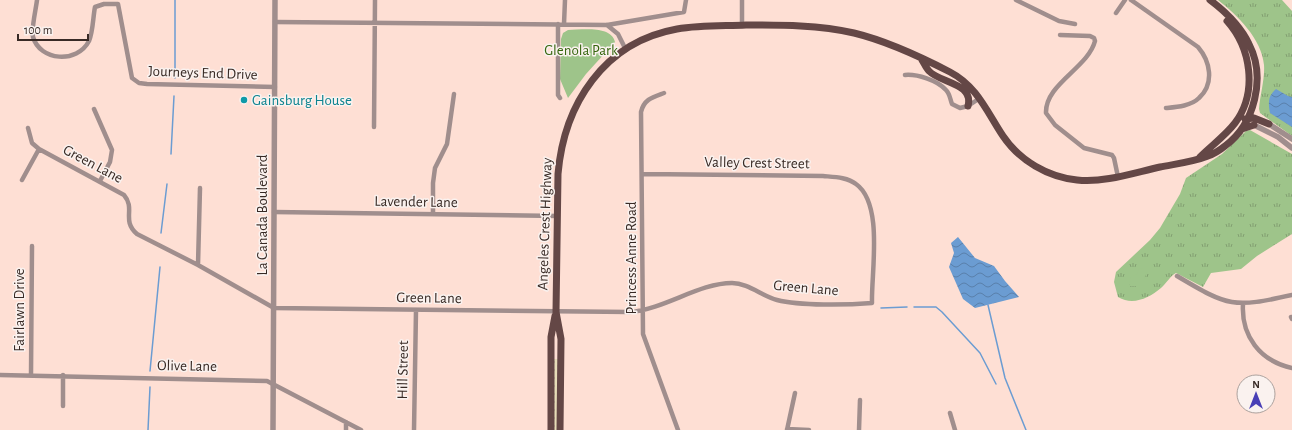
<svg xmlns="http://www.w3.org/2000/svg" width="1292" height="430" font-family="'Alegreya Sans',sans-serif">
  <style>
    .grass { fill: url(#grass-tufts) }
    .sand { fill: url(#sand-dots) }
    .park { fill: #9ec48a }
    .water { fill: url(#water-waves) }
    .lines { fill: none; stroke-linecap: round; stroke-linejoin: round }
    .stream { stroke: #6b9cd2; stroke-width: 1.5 }
    .minor { stroke: #a08e8d; stroke-width: 4.5 }
    .tertiary { stroke: #a08e8d; stroke-width: 5.5 }
    .primary { stroke: #644746; stroke-width: 7 }
    .culture-dot { fill: #0f9aa8; stroke: #faf2ef; stroke-width: 1.5 }
    .labels { text-anchor: middle; dominant-baseline: central; stroke-width: 3; stroke-linejoin: round; paint-order: stroke }
    .park-label { font-size: 15px; fill: #36660e; stroke: #faf2ef }
    .street-label { font-size: 15px; fill: #382a25; stroke: #faf2ef }
    .culture-label { font-size: 15px; fill: #0d838f; stroke: #faf2ef; text-anchor: start }
  </style>
  <defs>
    <pattern id="grass-tufts" width="24" height="20" patternUnits="userSpaceOnUse"><rect width="24" height="20" fill="#9ec48a"/><path d="M3 7l-1-3M5 7V3M7 7l1-3M15 17l-1-3M17 17v-4M19 17l1-3" fill="none" stroke="#829f71"/></pattern>
    <pattern id="sand-dots" width="8" height="8" patternUnits="userSpaceOnUse"><rect width="8" height="8" fill="#e7ddb8"/><path d="M2 2h.1M6 6h.1" fill="none" stroke="#c7be9e" stroke-width="1.8" stroke-linecap="round"/></pattern>
    <pattern id="water-waves" width="16" height="10" patternUnits="userSpaceOnUse"><rect width="16" height="10" fill="#6b9cd2"/><path d="M0 5q4-4 8 0t8 0" fill="none" stroke="#597faa"/></pattern>
  </defs>
  <rect width="100%" height="100%" fill="#fedfd4"/>
  <path class="grass" d="M 1218,0 L 1282,0 L 1292,11 L 1292,136 L 1260,113 L 1259,109 C 1260,95 1265,79 1264,65 C 1262,39 1237,15 1218,0 Z
    M 1250,130 L 1292,154 L 1292,234 L 1257,256 L 1241,269 L 1211,273 L 1203,287 L 1176,273 C 1169,277 1167,283 1161,288 C 1149,298 1133,306 1118,297 L 1114,282 L 1116,272 L 1150,240 L 1160,228 L 1180,194 L 1186,178 L 1222,154 L 1246,131 Z"/>
  <path class="sand" d="M 554,359 L 558,359 L 557,430 L 553,430 Z"/>
  <path class="park" d="M 568,30 C 581,30 611,25 615,42 L 586,74 L 568,98 L 560,79 L 561,39 L 563,33 Z
    M1237 164a6 6 0 1 1 12 0a6 6 0 1 1-12 0Z
    M 1143,268 L 1147,272 L 1144,279 L 1137,286 L 1129,286 L 1131,277 L 1137,274 L 1139,269 Z"/>
  <path class="water" d="M 1276,89 L 1288,96 L 1292,97 L 1292,127 L 1270,113 C 1268,102 1268,96 1276,89 Z
    M 958,237 L 975,258 L 994,266 L 1005,281 L 1019,297 L 975,308 L 963,299 L 949,267 L 954,253 L 951,243 Z"/>
  <g class="lines">
    <path class="stream" d="M 175,78 L 175,0
      M 171,154 L 174,96
      M 161,233 L 167,184
      M 988,305 L 1005,378 L 1026,430
      M 914,307 L 936,307 L 942,312 L 980,353 L 996,384
      M 881,308 L 907,307
      M 150,371 L 160,267
      M 148,430 L 150,387"/>
    <path class="minor" d="M 37,0 C 36,9 31,29 33,37 C 40,61 77,64 89,41 C 93,32 93,17 95,7 L 104,4 L 118,4 L 132,78 L 139,83 L 147,84 L 275,87
      M 742,0 L 742,25
      M 1016,0 L 1059,21 L 1075,24
      M 1131,0 L 1198,47 C 1210,61 1215,83 1199,98 C 1191,106 1177,107 1166,108
      M 1116,13 L 1125,0
      M 275,22 L 607,25 L 684,12 L 686,0
      M 558,24 L 558,95 L 560,98
      M 564,24 L 565,0
      M 607,25 L 618,34 L 626,50
      M 1060,35 L 1090,36 L 1094,38 L 1095,41 C 1088,68 1045,84 1046,113 L 1055,125 L 1084,148 L 1112,155 L 1114,158 L 1118,177
      M 905,75 C 917,74 937,80 946,90 C 950,94 950,99 952,104 L 960,108 L 968,106 L 980,98
      M 664,93 C 653,97 644,99 641,112 L 643,334 L 678,430
      M 94,109 L 112,150 L 110,162 L 100,181
      M 374,127 L 375,0
      M 28,128 L 32,143 L 39,149 L 124,195 C 136,209 121,220 137,234 L 198,265 L 274,308 L 630,312 C 665,309 699,283 732,283 C 748,283 762,296 777,300 C 800,306 847,305 872,303 C 871,273 884,204 856,184 C 847,177 834,177 823,176 L 643,174
      M 22,180 L 39,149
      M 274,212 L 558,216
      M 433,214 L 433,183 L 435,168 L 447,144 L 454,94
      M 198,265 L 200,188
      M 1177,276 C 1229,307 1233,308 1292,295
      M 1243,304 C 1241,336 1260,361 1292,368
      M 1291,317 L 1292,319
      M 0,375 L 267,381 L 361,430
      M 31,375 L 32,246
      M 63,406 L 63,375
      M 950,413 L 955,430
      M 787,429 L 809,430
      M 346,430 L 346,422
      M 414,430 L 416,310
      M 787,430 L 795,393
      M 859,430 L 860,400"/>
    <path class="tertiary" d="M 1269,124 L 1292,139
      M 1254,125 L 1278,137 L 1292,148
      M 273,430 L 275,0"/>
    <path class="primary" d="M 922,60 C 924,63 926,68 929,71 C 940,83 974,83 968,106
      M 1245,119 L 1254,118 L 1269,124
      M 1242,129 L 1254,125
      M 1200,157 C 1212,145 1225,136 1235,123 C 1258,92 1251,48 1227,21
      M 551,430 L 551,337 L 555,316
      M 560,430 L 561,339 L 556,312 L 558,174 C 564,104 604,42 677,29 C 700,25 723,26 746,25 C 782,25 819,25 854,33 C 887,41 921,57 950,72 C 977,86 987,112 1003,136 C 1020,161 1048,177 1077,180 C 1104,183 1133,173 1160,167 C 1175,164 1193,162 1208,156 C 1214,154 1220,150 1225,146 C 1255,124 1266,77 1249,44 C 1240,25 1226,12 1210,0"/>
  </g>
  <circle class="culture-dot" cx="244" cy="100" r="4"/>
  <g class="labels">
    <g class="park-label">
      <text x="581" y="50">Glenola Park</text>
    </g>
    <g class="street-label">
      <text transform="translate(203 73) rotate(2)">Journeys End Drive</text>
      <text transform="translate(757 163) rotate(1)">Valley Crest Street</text>
      <text transform="translate(93 164) rotate(28)">Green Lane</text>
      <text transform="translate(416 202) rotate(1)">Lavender Lane</text>
      <text transform="translate(262 215) rotate(-90)">La Canada Boulevard</text>
      <text transform="translate(545 224) rotate(-88)">Angeles Crest Highway</text>
      <text transform="translate(631 258) rotate(-90)">Princess Anne Road</text>
      <text transform="translate(806 288) rotate(5)">Green Lane</text>
      <text transform="translate(429 298) rotate(1)">Green Lane</text>
      <text transform="translate(19 310) rotate(-90)">Fairlawn Drive</text>
      <text transform="translate(187 366) rotate(1)">Olive Lane</text>
      <text transform="translate(403 370) rotate(-89)">Hill Street</text>
    </g>
    <g class="culture-label">
      <text x="252" y="100">Gainsburg House</text>
    </g>
  </g>
  <g transform="translate(1256 394)"><circle r="19" fill="#faf2ef" stroke="#aca29e"/>
  <path d="M0-3L7 15L0 10L-7 15Z" fill="#493fb6"/>
  <text y="-6" font-size="11" font-weight="bold" text-anchor="middle" fill="#382a25">N</text>
  </g>
  <path d="M18 34v6h70v-6" fill="none" stroke="#382a25" stroke-width="2"/>
  <text x="24" y="34" font-size="12" fill="#382a25" stroke="#faf2ef" stroke-width="3" paint-order="stroke">100 m</text>
</svg>
